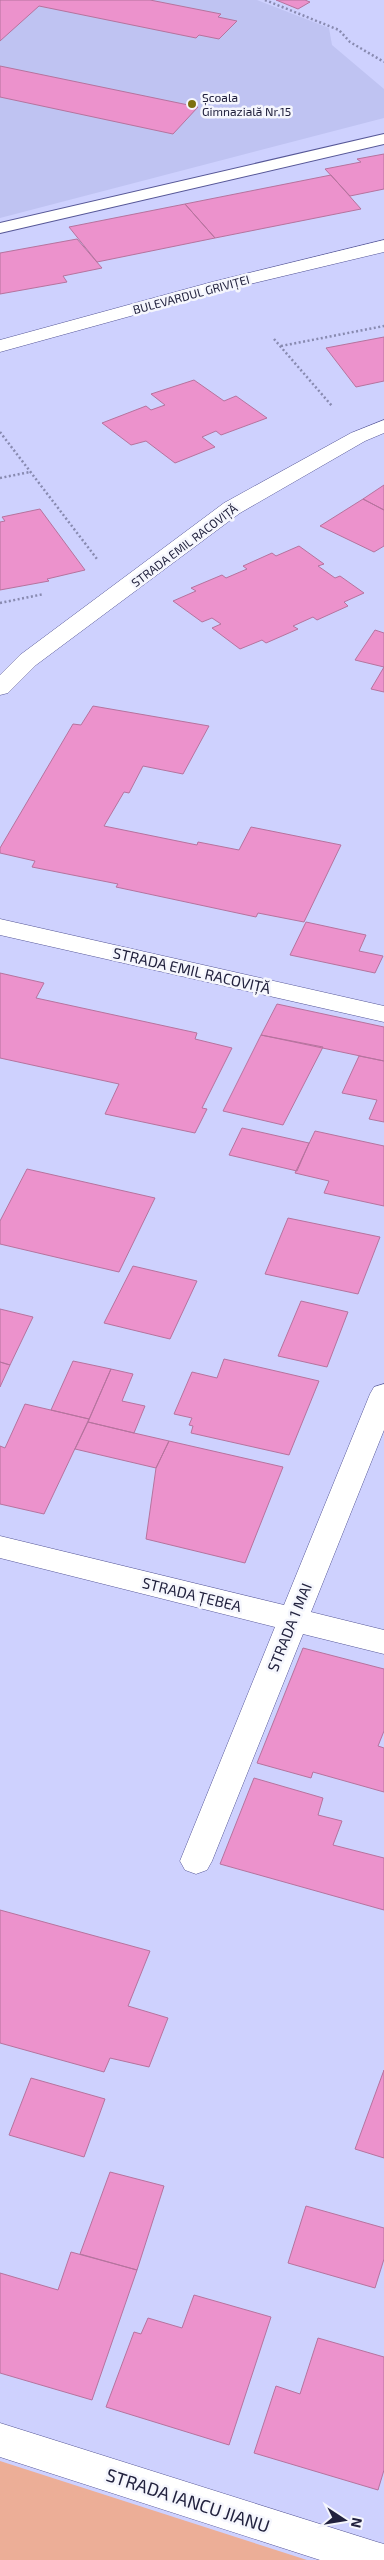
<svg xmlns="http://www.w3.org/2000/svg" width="384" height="2560" font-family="'Exo 2',sans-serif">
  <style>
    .built { fill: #bfc3f2 }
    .green { fill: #ecae97 }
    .building { fill: #ec92cc; stroke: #b6739e }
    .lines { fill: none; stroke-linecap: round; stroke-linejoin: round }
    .service-casing { stroke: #565797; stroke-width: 2 }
    .minor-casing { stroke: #565797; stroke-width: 1 }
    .primary-casing { stroke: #565797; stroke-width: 1 }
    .path { stroke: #888ab0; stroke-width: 2.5; stroke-dasharray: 2 2.5; stroke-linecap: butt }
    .service { fill: #fff; fill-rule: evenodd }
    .minor { fill: #fff; fill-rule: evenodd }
    .primary { fill: #fff; fill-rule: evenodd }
    .poi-dot { fill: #7c700f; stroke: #f5f6fd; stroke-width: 2 }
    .labels { text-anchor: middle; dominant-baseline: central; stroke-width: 5; stroke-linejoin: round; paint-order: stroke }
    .far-poi-label { font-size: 12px; fill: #22223e; stroke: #f5f6fd; text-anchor: start }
    .far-street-label { font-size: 12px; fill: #22223e; stroke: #f5f6fd }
    .street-label { font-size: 15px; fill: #22223e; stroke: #f5f6fd }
    .near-street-label { font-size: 18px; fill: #22223e; stroke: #f5f6fd }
  </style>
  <rect width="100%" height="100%" fill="#ced1fe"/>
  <path class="built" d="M 0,0 L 257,0 L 329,28 L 332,45 L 384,89 L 384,118 L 0,218 Z"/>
  <path class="green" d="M 0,2461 L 307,2560 L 0,2560 Z"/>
  <path class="building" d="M 0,0 L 150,0 L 221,14 L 218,17 L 237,21 L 219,39 L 199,35 L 196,38 L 39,6 L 0,41 Z
    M 276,0 L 305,0 L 310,2 L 298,9 Z
    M 0,66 L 198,107 L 173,134 L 0,97 Z
    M 384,154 L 384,189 L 350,196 L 325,169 L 361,162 L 357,159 Z
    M 331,175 L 361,209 L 215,238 L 185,204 Z
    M 185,204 L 215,238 L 97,262 L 69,227 Z
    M 77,239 L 102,268 L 63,276 L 67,282 L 0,294 L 0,253 Z
    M 384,337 L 384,381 L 356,387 L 326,348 Z
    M 194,380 L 224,401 L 236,396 L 267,418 L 221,435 L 216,431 L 202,437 L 215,447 L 175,463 L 146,441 L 131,445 L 102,423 L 146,406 L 151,410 L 165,405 L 151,394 Z
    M 384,485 L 384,510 L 363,499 Z
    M 363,499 L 384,510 L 384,546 L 374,552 L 320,526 Z
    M 40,509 L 85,570 L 47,579 L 49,581 L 0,590 L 0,522 L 5,521 L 2,517 Z
    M 299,546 L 324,564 L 318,566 L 335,578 L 340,576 L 364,593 L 344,602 L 348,606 L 317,620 L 313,617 L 293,626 L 298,629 L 266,643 L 262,640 L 240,649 L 212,628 L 221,624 L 212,618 L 202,622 L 173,601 L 196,591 L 191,588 L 222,575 L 226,578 L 247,569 L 243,566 L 272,553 L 276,556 Z
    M 375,630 L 384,633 L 384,667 L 355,660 Z
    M 384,667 L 384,692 L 371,689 Z
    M 93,706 L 209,726 L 183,774 L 143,766 L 129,793 L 124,792 L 104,826 L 197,845 L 198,842 L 239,850 L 251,827 L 341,845 L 304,922 L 258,913 L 256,917 L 116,887 L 118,884 L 32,867 L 35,861 L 0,853 L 0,848 L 73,724 L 81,725 Z
    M 306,922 L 366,935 L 359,951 L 383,956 L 375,973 L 290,955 Z
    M 0,973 L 44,983 L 36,998 L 197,1033 L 195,1039 L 232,1048 L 202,1108 L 207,1109 L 195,1133 L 105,1114 L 119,1084 L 0,1058 Z
    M 277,1004 L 384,1027 L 384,1061 L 261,1035 Z
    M 261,1035 L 323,1047 L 283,1125 L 223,1111 Z
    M 359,1056 L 384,1061 L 384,1122 L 369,1119 L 377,1100 L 342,1093 Z
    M 242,1128 L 309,1143 L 297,1171 L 229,1155 Z
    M 315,1131 L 384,1146 L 384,1206 L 324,1193 L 329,1181 L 295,1173 Z
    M 27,1169 L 155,1198 L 119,1272 L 0,1244 L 0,1221 Z
    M 288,1218 L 380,1237 L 358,1294 L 265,1274 Z
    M 133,1266 L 197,1281 L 170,1339 L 104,1323 Z
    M 301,1301 L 348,1312 L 327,1367 L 278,1356 Z
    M 0,1309 L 33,1317 L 10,1365 L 0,1362 Z
    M 224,1359 L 319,1381 L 289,1455 L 191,1433 L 193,1426 L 189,1425 L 192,1418 L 174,1414 L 192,1372 L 217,1378 Z
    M 73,1361 L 111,1369 L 89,1419 L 51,1410 Z
    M 0,1362 L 10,1365 L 0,1387 Z
    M 111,1369 L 133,1374 L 122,1401 L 145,1406 L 134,1433 L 88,1422 Z
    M 25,1404 L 89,1419 L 44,1514 L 0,1504 L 0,1446 L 5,1448 Z
    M 88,1422 L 134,1433 L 169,1441 L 156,1468 L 75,1449 Z
    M 169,1441 L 283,1467 L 245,1563 L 146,1539 L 156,1468 Z
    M 303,1648 L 384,1669 L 384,1731 L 378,1746 L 384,1748 L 384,1792 L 313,1772 L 311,1778 L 257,1763 Z
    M 254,1778 L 323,1798 L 318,1815 L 342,1821 L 333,1845 L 384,1858 L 384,1910 L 220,1864 Z
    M 0,1910 L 150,1951 L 128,2006 L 168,2018 L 149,2067 L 110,2058 L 104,2072 L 0,2043 Z
    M 384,2070 L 384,2158 L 355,2149 Z
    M 31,2078 L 105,2099 L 84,2157 L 9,2135 Z
    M 110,2172 L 164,2186 L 137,2270 L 80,2254 Z
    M 306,2206 L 384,2228 L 384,2259 L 375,2288 L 288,2263 Z
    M 71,2252 L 137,2270 L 92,2400 L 0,2373 L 0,2273 L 58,2290 Z
    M 194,2295 L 271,2317 L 229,2445 L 106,2407 L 134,2332 L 141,2334 L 148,2318 L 182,2328 Z
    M 318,2338 L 384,2357 L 384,2470 L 378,2490 L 254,2453 L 276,2386 L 300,2394 Z"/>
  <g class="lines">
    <g class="service-casing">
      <path id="service" d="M 384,134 L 384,144 L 0,233 L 0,223 Z"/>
    </g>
    <g class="minor-casing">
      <path id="minor" d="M 384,420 L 384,433 L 365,441 L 240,513 L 36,665 L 8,693 L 0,695 L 0,675 L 20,655 L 224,503 L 351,433 Z
        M 0,919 L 384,1006 L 384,1022 L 0,935 Z
        M 384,1384 L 384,1430 L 311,1612 L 384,1630 L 384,1654 L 303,1634 L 212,1861 L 207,1870 L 196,1874 L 185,1870 L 180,1861 L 275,1627 L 0,1558 L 0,1536 L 284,1605 L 370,1394 L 374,1387 Z
        M 0,2423 L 377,2542 L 384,2544 L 384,2560 L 320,2560 L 0,2457 Z"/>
    </g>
    <g class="primary-casing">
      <path id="primary" d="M 384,240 L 384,252 L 225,290 L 0,352 L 0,340 L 212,282 Z"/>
    </g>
    <path class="path" d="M 265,0 L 339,30 L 350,42 L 384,62
      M 274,339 L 332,406
      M 281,346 L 384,326
      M 0,432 L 97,559
      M 0,478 L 30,472
      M 0,603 L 44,594"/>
    <use href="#service" class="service"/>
    <use href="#minor" class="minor"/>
    <use href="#primary" class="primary"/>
  </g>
  <circle class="poi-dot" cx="192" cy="104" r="5"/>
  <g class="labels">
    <g class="far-poi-label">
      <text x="202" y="97">Școala<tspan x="202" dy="14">Gimnazială Nr.15</tspan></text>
    </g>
    <g class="far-street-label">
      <text transform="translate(191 294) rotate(-15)">BULEVARDUL GRIVIȚEI</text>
      <text transform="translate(184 545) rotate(-37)">STRADA EMIL RACOVIȚĂ</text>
    </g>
    <g class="street-label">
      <text transform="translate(192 970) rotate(13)">STRADA EMIL RACOVIȚĂ</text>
      <text transform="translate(192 1594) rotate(14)">STRADA ȚEBEA</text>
      <text transform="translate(289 1627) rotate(-68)">STRADA 1 MAI</text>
    </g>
    <g class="near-street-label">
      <text transform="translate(188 2500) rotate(18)">STRADA IANCU JIANU</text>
    </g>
  </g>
  <g transform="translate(344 2520) rotate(102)" stroke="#f5f6fd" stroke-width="4" paint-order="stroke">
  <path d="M0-4L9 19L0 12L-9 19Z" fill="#22223e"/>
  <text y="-8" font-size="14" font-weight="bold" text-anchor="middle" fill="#22223e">N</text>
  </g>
</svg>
